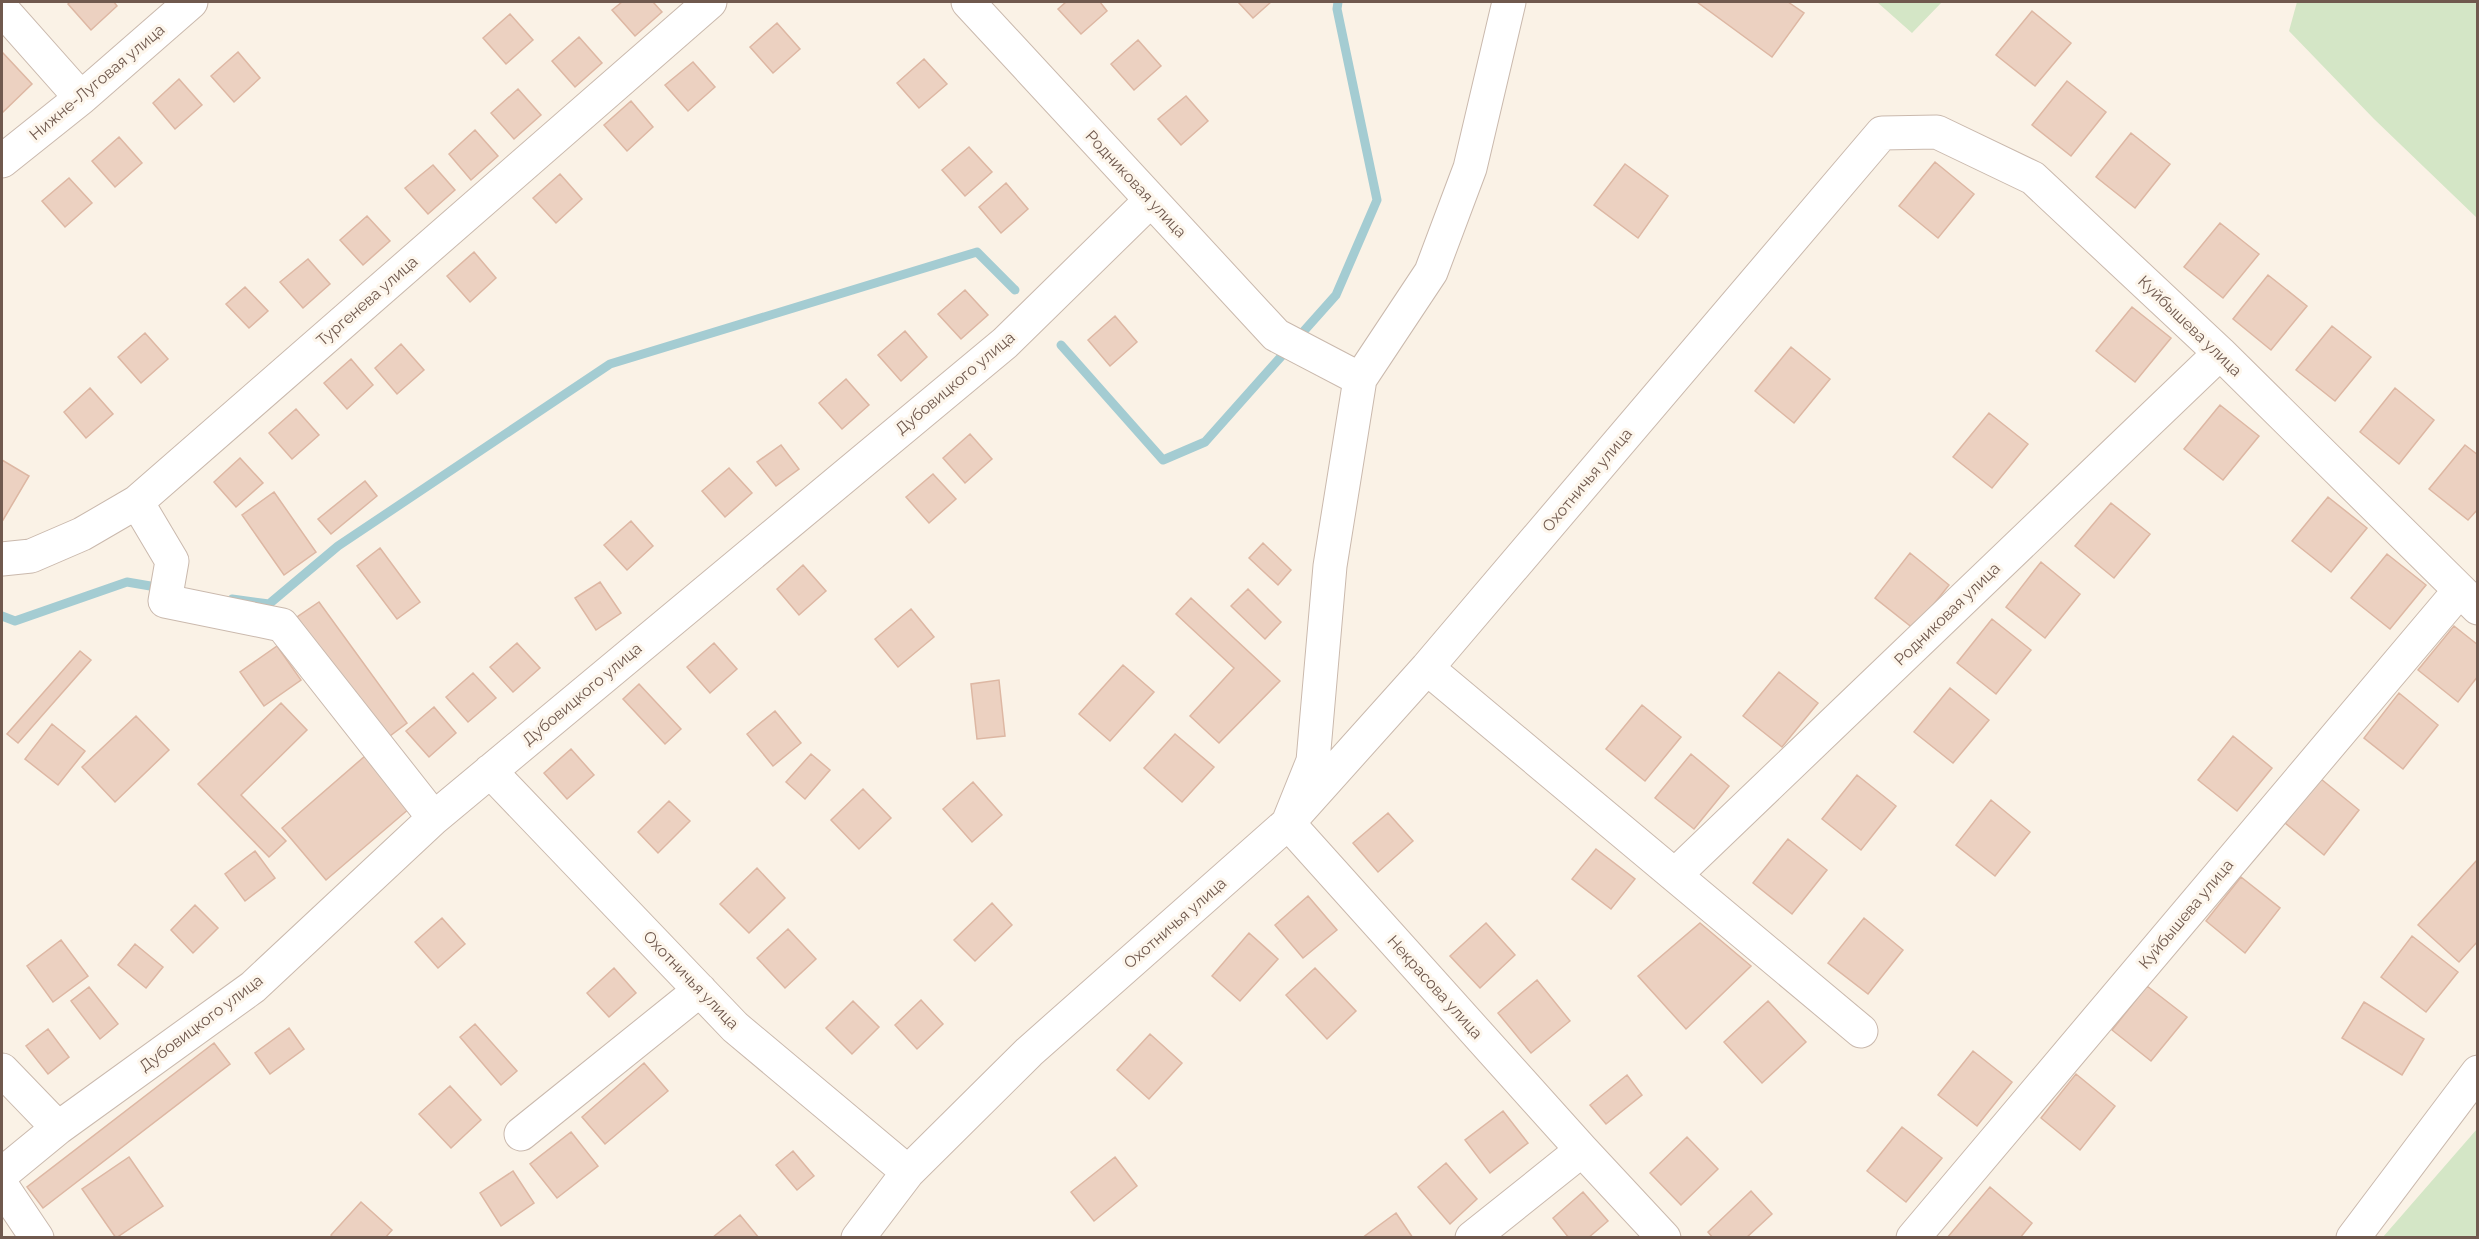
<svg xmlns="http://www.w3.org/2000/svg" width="2479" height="1239" font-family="Raleway,sans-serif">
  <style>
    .green { fill: #d4e6c6 }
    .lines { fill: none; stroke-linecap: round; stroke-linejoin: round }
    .stream { stroke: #a4ccd2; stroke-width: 9 }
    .building { fill: #ecd1c1; stroke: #ddb7a3; stroke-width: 1.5 }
    .street-casing { stroke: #cab9ad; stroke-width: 35 }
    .street { stroke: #fff; stroke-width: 33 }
    .labels { text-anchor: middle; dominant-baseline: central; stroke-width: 6; stroke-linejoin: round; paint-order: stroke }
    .street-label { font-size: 16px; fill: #70594e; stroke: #fdf6ec }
  </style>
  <rect width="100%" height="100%" fill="#faf2e6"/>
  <path class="green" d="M 1877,2 L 1942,2 L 1912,33 Z
    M 2297,2 L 2477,2 L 2477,218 L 2374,119 L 2289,31 Z
    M 2477,1129 L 2477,1237 L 2383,1237 Z"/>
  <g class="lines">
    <path class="stream" d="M 1061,345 L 1163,460 L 1205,442 L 1336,295 L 1377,200 L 1337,9 L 1338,2
      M 232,599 L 269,604 L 338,546 L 610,364 L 977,252 L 1015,290
      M 2,616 L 15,621 L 127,582 L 162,588"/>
  </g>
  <path class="building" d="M 70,2 L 114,2 L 117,6 L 91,30 L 68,4 Z
    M 622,2 L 653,2 L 662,12 L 635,36 L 612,10 Z
    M 1066,2 L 1100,2 L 1107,11 L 1081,34 L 1058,9 Z
    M 1238,2 L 1271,2 L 1253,18 Z
    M 1697,2 L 1788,2 L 1804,13 L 1772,57 Z
    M 2032,11 L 2071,43 L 2035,86 L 1996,55 Z
    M 510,14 L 533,40 L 506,64 L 483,38 Z
    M 777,23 L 800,49 L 773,73 L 750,47 Z
    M 579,37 L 602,63 L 575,87 L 552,61 Z
    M 1138,40 L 1161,66 L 1134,90 L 1111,64 Z
    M 238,52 L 260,78 L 234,102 L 211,76 Z
    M 3,53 L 32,84 L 2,113 L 2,54 Z
    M 924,59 L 947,84 L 919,108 L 897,83 Z
    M 693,62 L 715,87 L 688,111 L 665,85 Z
    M 179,79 L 202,105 L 175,129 L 153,103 Z
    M 2067,81 L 2106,112 L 2071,156 L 2032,125 Z
    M 518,89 L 541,115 L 514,139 L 491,113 Z
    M 1186,96 L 1208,121 L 1181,145 L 1158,119 Z
    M 631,101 L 653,127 L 627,151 L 604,125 Z
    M 475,130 L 498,156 L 471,180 L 449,154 Z
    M 2131,133 L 2170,164 L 2135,208 L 2096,177 Z
    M 119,137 L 142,163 L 115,187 L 92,161 Z
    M 969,147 L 992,172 L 965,196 L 942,170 Z
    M 1935,162 L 1974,194 L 1938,238 L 1899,206 Z
    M 1625,164 L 1668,196 L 1638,238 L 1594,205 Z
    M 433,165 L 455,190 L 428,214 L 405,188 Z
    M 560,174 L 582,199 L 556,223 L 533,198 Z
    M 69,178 L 92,203 L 65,227 L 42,201 Z
    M 1006,183 L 1028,209 L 1001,233 L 979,207 Z
    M 367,216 L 390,241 L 363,265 L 340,240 Z
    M 2220,223 L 2259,254 L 2223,298 L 2184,267 Z
    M 474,252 L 496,278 L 470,302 L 447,276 Z
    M 308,259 L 330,284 L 303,308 L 280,282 Z
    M 2268,275 L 2307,306 L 2271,350 L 2233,319 Z
    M 245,287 L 268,311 L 249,328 L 226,304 Z
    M 965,290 L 988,315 L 961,339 L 938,314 Z
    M 2132,307 L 2171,338 L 2135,382 L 2096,351 Z
    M 1115,316 L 1137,342 L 1110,366 L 1088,340 Z
    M 2332,326 L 2371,357 L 2335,401 L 2296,370 Z
    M 905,331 L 927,357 L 901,381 L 878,355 Z
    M 145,333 L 168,359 L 141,383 L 118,357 Z
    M 401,344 L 424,370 L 397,394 L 375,368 Z
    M 1791,347 L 1830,379 L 1794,423 L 1755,391 Z
    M 351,359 L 373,385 L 347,409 L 324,383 Z
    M 846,379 L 869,405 L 842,429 L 819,403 Z
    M 90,388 L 113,414 L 86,438 L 64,412 Z
    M 2395,388 L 2434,420 L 2399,464 L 2360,432 Z
    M 2220,405 L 2259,436 L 2223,480 L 2184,449 Z
    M 296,409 L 319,435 L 292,459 L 269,433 Z
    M 1989,413 L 2028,444 L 1992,488 L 1953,457 Z
    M 970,434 L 992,459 L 965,483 L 943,458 Z
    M 781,445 L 799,469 L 776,486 L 757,462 Z
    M 2465,445 L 2478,455 L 2478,509 L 2468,520 L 2429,489 Z
    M 240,458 L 263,483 L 236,507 L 214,482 Z
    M 2,460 L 29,476 L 3,520 L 2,519 Z
    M 729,468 L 752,493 L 725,517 L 702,491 Z
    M 933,474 L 956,499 L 929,523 L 906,497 Z
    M 365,481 L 377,496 L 331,534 L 318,519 Z
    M 274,492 L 316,552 L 284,575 L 242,515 Z
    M 2328,497 L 2367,528 L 2331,572 L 2292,541 Z
    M 2111,503 L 2150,534 L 2114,578 L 2075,546 Z
    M 631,521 L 653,546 L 627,570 L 604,545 Z
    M 1263,543 L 1291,570 L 1278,585 L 1249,558 Z
    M 380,548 L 420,602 L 397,619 L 357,566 Z
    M 1910,553 L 1949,585 L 1914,629 L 1875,598 Z
    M 2387,554 L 2426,585 L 2390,629 L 2351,598 Z
    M 2041,562 L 2080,594 L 2045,638 L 2006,607 Z
    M 803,565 L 826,591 L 799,615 L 777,589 Z
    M 600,582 L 621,613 L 596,630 L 575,598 Z
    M 1248,589 L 1281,622 L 1265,639 L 1231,606 Z
    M 1191,598 L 1280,681 L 1219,743 L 1190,716 L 1234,668 L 1176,614 Z
    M 319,602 L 407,723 L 386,739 L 297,617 Z
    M 911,609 L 934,637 L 898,667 L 875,639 Z
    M 1992,619 L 2031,650 L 1996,694 L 1957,663 Z
    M 2454,626 L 2478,645 L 2478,676 L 2458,702 L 2418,670 Z
    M 517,643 L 540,668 L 513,692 L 490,667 Z
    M 714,643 L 737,669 L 710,693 L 687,667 Z
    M 277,646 L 301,680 L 264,706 L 240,672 Z
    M 80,651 L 91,660 L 18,743 L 7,734 Z
    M 1123,665 L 1154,692 L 1110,741 L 1079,714 Z
    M 1779,672 L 1818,703 L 1782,747 L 1743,716 Z
    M 473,673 L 496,698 L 468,722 L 446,697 Z
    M 999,680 L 1005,736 L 977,739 L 971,684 Z
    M 639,684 L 681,729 L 665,744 L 623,699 Z
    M 1950,688 L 1989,720 L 1953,763 L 1914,732 Z
    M 2399,693 L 2438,725 L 2403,769 L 2364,738 Z
    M 281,703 L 307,730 L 241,795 L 286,841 L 269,857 L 198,784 Z
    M 1642,705 L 1681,737 L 1645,781 L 1606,749 Z
    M 434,707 L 456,733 L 429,757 L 406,731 Z
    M 775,711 L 801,743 L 773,766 L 747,734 Z
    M 136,716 L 169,750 L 115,802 L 82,767 Z
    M 52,724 L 85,751 L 58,785 L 25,759 Z
    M 1175,734 L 1214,767 L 1182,802 L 1144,768 Z
    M 2233,736 L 2272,768 L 2237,811 L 2198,780 Z
    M 571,749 L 594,775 L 567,799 L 544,773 Z
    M 811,754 L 830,770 L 805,799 L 786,782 Z
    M 1691,754 L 1729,786 L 1694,829 L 1655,798 Z
    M 365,756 L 410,808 L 326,880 L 282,828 Z
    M 1857,775 L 1896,806 L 1861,850 L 1822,819 Z
    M 2321,779 L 2359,810 L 2324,855 L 2285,823 Z
    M 973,782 L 1002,815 L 972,842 L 943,809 Z
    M 863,789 L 891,818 L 859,849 L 831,820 Z
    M 1991,800 L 2030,832 L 1995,876 L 1956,845 Z
    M 669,801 L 690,821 L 658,853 L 638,832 Z
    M 1388,813 L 1413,841 L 1378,872 L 1353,843 Z
    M 1788,839 L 1827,870 L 1792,914 L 1753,883 Z
    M 1596,849 L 1635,879 L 1611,909 L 1572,879 Z
    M 255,851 L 275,878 L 245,901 L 225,874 Z
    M 2478,859 L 2478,941 L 2459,962 L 2418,925 Z
    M 757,868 L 785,898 L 749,933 L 720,904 Z
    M 2241,877 L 2280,908 L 2245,953 L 2206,921 Z
    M 1308,896 L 1337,930 L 1303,958 L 1275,925 Z
    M 992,903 L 1012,925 L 975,961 L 954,940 Z
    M 195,905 L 218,928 L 193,953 L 171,930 Z
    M 442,918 L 465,944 L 438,968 L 415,942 Z
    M 1864,918 L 1903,950 L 1868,994 L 1828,963 Z
    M 1486,923 L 1515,955 L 1480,988 L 1450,956 Z
    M 1700,923 L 1751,966 L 1686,1029 L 1638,976 Z
    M 788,929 L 816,959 L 785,988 L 757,958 Z
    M 1249,933 L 1278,959 L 1240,1001 L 1212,976 Z
    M 2412,936 L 2458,972 L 2426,1012 L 2381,977 Z
    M 61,940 L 88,976 L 53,1002 L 27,966 Z
    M 135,944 L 163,967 L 146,988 L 118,965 Z
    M 614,968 L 636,993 L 609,1017 L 587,993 Z
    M 1315,968 L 1356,1011 L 1327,1039 L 1286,995 Z
    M 1537,980 L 1570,1021 L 1531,1053 L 1498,1013 Z
    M 2147,986 L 2187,1017 L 2151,1061 L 2112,1030 Z
    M 89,987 L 118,1024 L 100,1039 L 71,1001 Z
    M 921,1000 L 943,1024 L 917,1049 L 895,1025 Z
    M 853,1001 L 879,1027 L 852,1054 L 826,1028 Z
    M 1768,1001 L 1806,1042 L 1762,1083 L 1724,1042 Z
    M 2364,1002 L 2424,1039 L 2402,1075 L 2342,1038 Z
    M 475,1024 L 517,1071 L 501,1085 L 460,1037 Z
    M 289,1028 L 304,1049 L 270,1074 L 255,1053 Z
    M 48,1029 L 69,1057 L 48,1074 L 26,1046 Z
    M 1150,1034 L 1182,1063 L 1149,1099 L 1117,1070 Z
    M 214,1043 L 230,1064 L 43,1208 L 27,1187 Z
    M 1973,1051 L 2012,1082 L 1977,1126 L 1938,1095 Z
    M 644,1063 L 668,1091 L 605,1144 L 582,1117 Z
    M 2076,1074 L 2115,1106 L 2080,1150 L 2041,1118 Z
    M 1627,1075 L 1642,1095 L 1606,1124 L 1590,1105 Z
    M 450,1086 L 481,1120 L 451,1148 L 419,1114 Z
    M 1503,1111 L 1528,1143 L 1490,1173 L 1465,1140 Z
    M 1902,1127 L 1942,1158 L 1906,1202 L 1867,1171 Z
    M 571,1132 L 598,1166 L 557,1198 L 530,1164 Z
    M 1687,1137 L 1718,1169 L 1681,1205 L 1650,1173 Z
    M 793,1151 L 814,1176 L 797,1190 L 776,1165 Z
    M 129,1157 L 163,1206 L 116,1238 L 82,1189 Z
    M 1115,1157 L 1137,1186 L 1094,1221 L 1071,1192 Z
    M 1446,1163 L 1477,1199 L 1450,1224 L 1418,1187 Z
    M 513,1171 L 534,1203 L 501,1226 L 480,1193 Z
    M 1990,1187 L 2032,1223 L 2020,1238 L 1947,1238 Z
    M 1751,1191 L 1772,1214 L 1746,1238 L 1713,1238 L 1708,1232 Z
    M 1583,1192 L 1608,1221 L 1588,1238 L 1569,1238 L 1553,1218 Z
    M 361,1202 L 392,1230 L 385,1238 L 333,1238 L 331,1235 Z
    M 1396,1213 L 1413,1238 L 1362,1238 Z
    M 740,1215 L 759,1238 L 712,1238 Z"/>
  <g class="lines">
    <g class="street-casing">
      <path id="street" d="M 968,2 L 1276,335 L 1360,379
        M 2,9 L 81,98
        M 2,161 L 81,98 L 191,2
        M 137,502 L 172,561 L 165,601 L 282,625 L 434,818
        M 2,559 L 31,556 L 82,534 L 137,502 L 710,2
        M 1427,668 L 1861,1031
        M 490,771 L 735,1027 L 908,1172
        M 1675,875 L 2220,353
        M 2,1070 L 58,1128
        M 521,1134 L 700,990
        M 2,1174 L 58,1128 L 253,987 L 434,818 L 1005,343 L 1151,200
        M 2,1186 L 37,1238
        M 858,1238 L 908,1172 L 1029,1052 L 1288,823 L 1313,761 L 1330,566 L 1360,379 L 1431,272 L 1470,168 L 1509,2
        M 1472,1238 L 1582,1150
        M 1664,1238 L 1582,1150 L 1288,823 L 1427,668 L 1882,133 L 1937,132 L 2033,178 L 2220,353 L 2478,608
        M 1913,1238 L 2460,590
        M 2353,1238 L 2478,1072"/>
    </g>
    <use href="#street" class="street"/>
  </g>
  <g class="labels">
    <g class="street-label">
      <text transform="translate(97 82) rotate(-40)">Нижне-Луговая улица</text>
      <text transform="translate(1136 184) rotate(47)">Родниковая улица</text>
      <text transform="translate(367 301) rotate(-41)">Тургенева улица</text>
      <text transform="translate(2190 326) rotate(44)">Куйбышева улица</text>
      <text transform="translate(955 383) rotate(-40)">Дубовицкого улица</text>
      <text transform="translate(1587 480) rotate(-50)">Охотничья улица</text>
      <text transform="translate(1947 614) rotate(-44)">Родниковая улица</text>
      <text transform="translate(582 694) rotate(-40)">Дубовицкого улица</text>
      <text transform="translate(2186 914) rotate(-50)">Куйбышева улица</text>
      <text transform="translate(1175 923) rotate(-41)">Охотничья улица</text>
      <text transform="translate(691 980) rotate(46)">Охотничья улица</text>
      <text transform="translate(1435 987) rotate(48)">Некрасова улица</text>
      <text transform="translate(201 1023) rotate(-37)">Дубовицкого улица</text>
    </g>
  </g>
  <rect width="2479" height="1239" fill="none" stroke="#70594e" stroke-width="6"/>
</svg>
